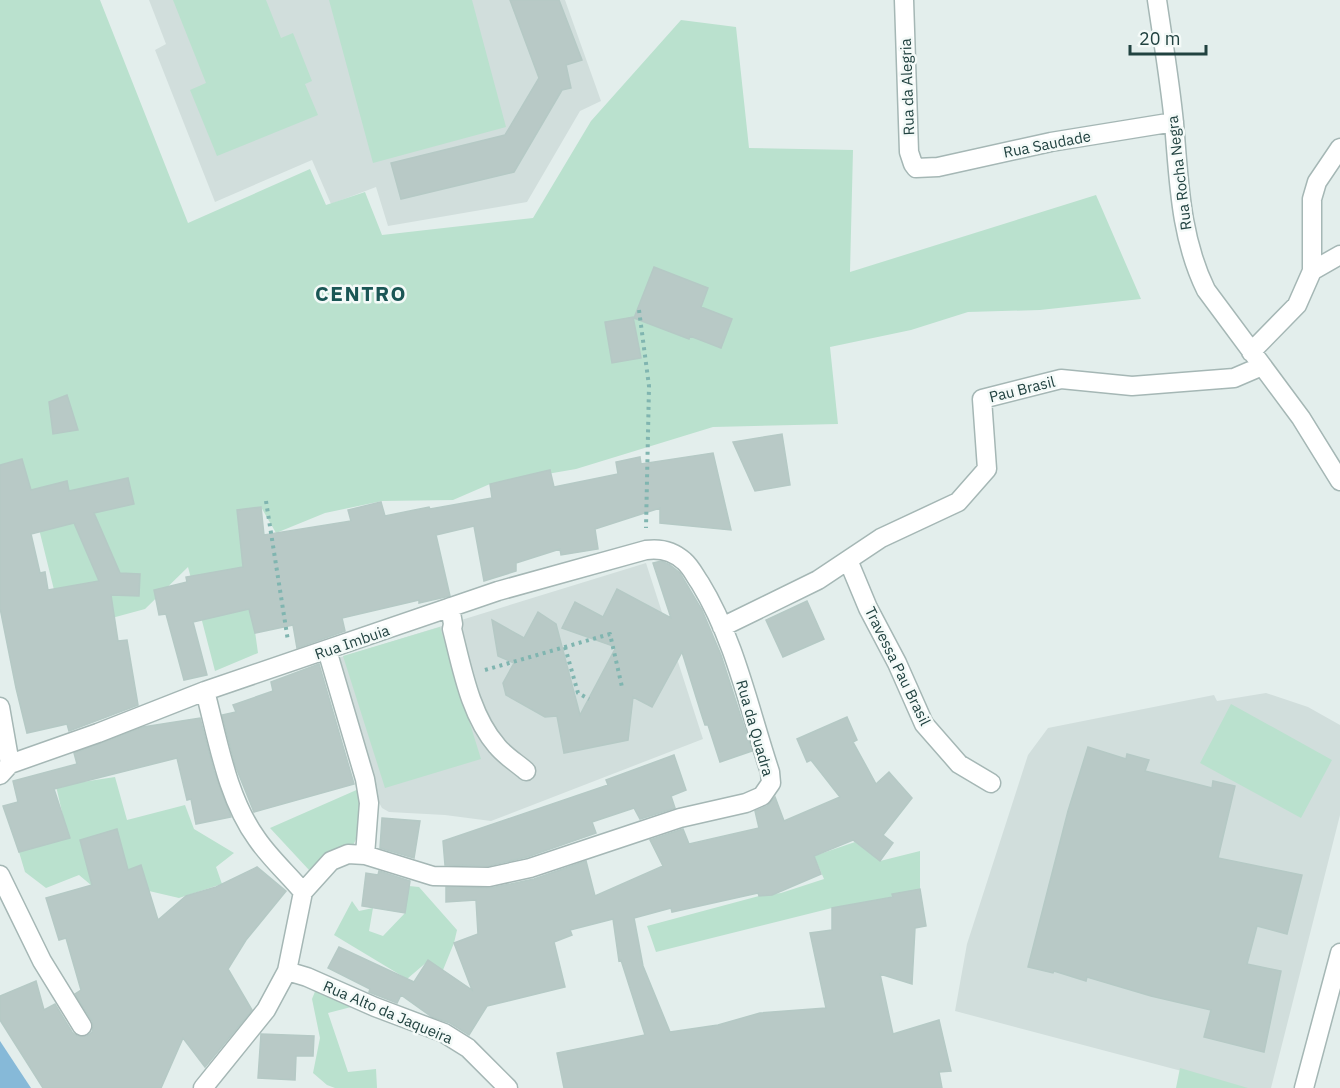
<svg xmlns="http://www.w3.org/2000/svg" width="1340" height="1088" font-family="'IBM Plex Sans',sans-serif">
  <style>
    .built { fill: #d1dedc }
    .green { fill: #bae1ce }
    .water { fill: #86b9d8 }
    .building { fill: #b8c9c6; stroke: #b5c9c5; stroke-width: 1.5; fill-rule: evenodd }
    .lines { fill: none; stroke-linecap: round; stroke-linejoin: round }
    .minor-casing { stroke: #a5b7b5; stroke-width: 21 }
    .path { stroke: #80b5b0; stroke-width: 4; stroke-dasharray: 3 4.5; stroke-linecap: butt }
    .minor { stroke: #fff; stroke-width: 18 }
    .labels { text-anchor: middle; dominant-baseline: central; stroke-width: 5; stroke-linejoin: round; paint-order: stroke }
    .street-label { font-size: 15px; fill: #214240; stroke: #f4faf8 }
    .district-label { font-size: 21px; font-weight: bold; letter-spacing: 1.5px; fill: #1a5655; stroke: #f4faf8 }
  </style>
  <rect width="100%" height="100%" fill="#e3eeec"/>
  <path class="built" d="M 149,0 L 565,0 L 601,101 L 580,111 L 527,202 L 388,226 L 376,187 L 331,204 L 312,160 L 215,202 L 155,50 L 166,44 Z
    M 646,563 L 703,739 L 491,821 L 445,815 L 389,812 L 382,808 L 370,786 L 335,659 Z
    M 1266,693 L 1308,707 L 1340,725 L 1340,815 L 1271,1088 L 1246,1088 L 955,1011 L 967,944 L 1028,755 L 1048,728 L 1214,695 L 1217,701 Z"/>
  <path class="green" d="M 0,0 L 100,0 L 188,223 L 310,169 L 326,205 L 365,192 L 382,235 L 533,218 L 591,121 L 681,20 L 736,27 L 749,148 L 853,150 L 850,272 L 1096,195 L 1141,299 L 1040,310 L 968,312 L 911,330 L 830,347 L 838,424 L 713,427 L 576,469 L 490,484 L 453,500 L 382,501 L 325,513 L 276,533 L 261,507 L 238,510 L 258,653 L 215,671 L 188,567 L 145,609 L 75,628 L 58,606 L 22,460 L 0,465 Z
    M 173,0 L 266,0 L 281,38 L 293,33 L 312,81 L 305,84 L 318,115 L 217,156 L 190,90 L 206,83 Z
    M 329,0 L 472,0 L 506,127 L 373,163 Z
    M 440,627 L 481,759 L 385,788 L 343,656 Z
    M 1231,704 L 1332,760 L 1301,818 L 1200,763 Z
    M 115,777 L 127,820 L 185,805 L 194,829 L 234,853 L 216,867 L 222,884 L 179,898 L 149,891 L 141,865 L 91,885 L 79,875 L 46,888 L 25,872 L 19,852 L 68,838 L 56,786 Z
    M 361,788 L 362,826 L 351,850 L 326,857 L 309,870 L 270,828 Z
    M 855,842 L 880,861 L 920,851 L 920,889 L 883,899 L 832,908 L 656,952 L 647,926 L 759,896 L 781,893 L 824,879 L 814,856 Z
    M 409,886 L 419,887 L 457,930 L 454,943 L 443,970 L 428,961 L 407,979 L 334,935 L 352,901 L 359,911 L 373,908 L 369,931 L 383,936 L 405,913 Z
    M 316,989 L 355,1006 L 328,1013 L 348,1072 L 376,1069 L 377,1088 L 335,1088 L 327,1085 L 313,1073 L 320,1038 L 312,999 Z
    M 1180,1068 L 1248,1088 L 1176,1088 Z"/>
  <path class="water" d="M 0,1041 L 31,1088 L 0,1088 Z"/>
  <path class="building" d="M 510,0 L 559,0 L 582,60 L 566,65 L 571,88 L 562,90 L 514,172 L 401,199 L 391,163 L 505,135 L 539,78 Z
    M 654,267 L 708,288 L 701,307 L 732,319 L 721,348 L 690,336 L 689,339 L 634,318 Z
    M 633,317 L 641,358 L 612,363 L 605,322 Z
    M 67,395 L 78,430 L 53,434 L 49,402 Z
    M 782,434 L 790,485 L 755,491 L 733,442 Z
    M 713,453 L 731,530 L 660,523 L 660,508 L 595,529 L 598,549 L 561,555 L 560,549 L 516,563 L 516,571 L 484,581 L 474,526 L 436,535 L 450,596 L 419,603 L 419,600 L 342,618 L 345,631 L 297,648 L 293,625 L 255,633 L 249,609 L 193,622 L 207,675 L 184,680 L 166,614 L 159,615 L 154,590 L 187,582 L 186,577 L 243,567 L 237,510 L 261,507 L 264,535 L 351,521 L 348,510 L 381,502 L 385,516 L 429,507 L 430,509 L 492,498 L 490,484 L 550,470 L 554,487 L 618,474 L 616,462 L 640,457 L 641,464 Z
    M 22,459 L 31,490 L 67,481 L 69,491 L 128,478 L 134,504 L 94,513 L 120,573 L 140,574 L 139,596 L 111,595 L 118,641 L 127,640 L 138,705 L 69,731 L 67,724 L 27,733 L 16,688 L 0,608 L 0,465 ZM 74,523 L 99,581 L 48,590 L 45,572 L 40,573 L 31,534 Z
    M 661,561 L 670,565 L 680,573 L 702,610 L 721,655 L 752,751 L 720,762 L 708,725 L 705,725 L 702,716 L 682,652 L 652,707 L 633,697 L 628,740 L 564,753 L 557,716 L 545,717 L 506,695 L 503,683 L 514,663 L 498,656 L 492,620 L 524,638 L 538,612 L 556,624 L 580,715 L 616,647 L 562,628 L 575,602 L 603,617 L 617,589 L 671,618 L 653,563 Z
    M 807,601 L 824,639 L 783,657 L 766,620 Z
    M 319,664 L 354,784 L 254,812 L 235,765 L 222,715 L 236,712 L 233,705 L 273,691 L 271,682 Z
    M 847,717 L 857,740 L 853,742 L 876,784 L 889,772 L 912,798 L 883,835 L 893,843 L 880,861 L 853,840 L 814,856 L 821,874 L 772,895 L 759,896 L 758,893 L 672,912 L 671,908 L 634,918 L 643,966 L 670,1032 L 718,1025 L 760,1013 L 826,1008 L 810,933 L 832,930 L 832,908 L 893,897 L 892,894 L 920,889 L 926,926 L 915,928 L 912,984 L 880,974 L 893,1034 L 939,1020 L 951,1071 L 939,1072 L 942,1088 L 564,1088 L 557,1053 L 645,1035 L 621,960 L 619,961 L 613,919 L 570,930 L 572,935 L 554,942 L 565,987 L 487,1006 L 469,1035 L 450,1023 L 432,1017 L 401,995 L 397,1003 L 369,992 L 370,989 L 328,968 L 339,947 L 414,982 L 428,960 L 472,990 L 454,943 L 478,934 L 476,900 L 446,902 L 446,887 L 491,888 L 534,879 L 586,861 L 595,896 L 663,866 L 650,840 L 683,829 L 689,844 L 759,828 L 755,811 L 767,806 L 775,797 L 784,821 L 840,797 L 811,760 L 807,762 L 797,739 Z
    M 200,718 L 214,771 L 231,817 L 196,824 L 191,799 L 187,800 L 177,758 L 54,789 L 70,838 L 19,852 L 3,806 L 18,802 L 13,781 L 77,764 L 74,753 L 143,727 Z
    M 1088,747 L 1126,759 L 1127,754 L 1149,760 L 1145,771 L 1212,788 L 1213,781 L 1235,786 L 1218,858 L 1302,875 L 1287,934 L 1257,926 L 1247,964 L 1281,971 L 1264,1052 L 1204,1037 L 1211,1010 L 1151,996 L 1087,977 L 1086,981 L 1054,971 L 1053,973 L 1028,967 L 1068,811 Z
    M 674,755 L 686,790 L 671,796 L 675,808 L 640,819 L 634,808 L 592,822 L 596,833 L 527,857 L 488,866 L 445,865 L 443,841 L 608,785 L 606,780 Z
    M 382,818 L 420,821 L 414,858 L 380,848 Z
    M 117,829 L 128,870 L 141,865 L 158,920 L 186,896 L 216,887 L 257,867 L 286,891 L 246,940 L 228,969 L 252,1010 L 205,1067 L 183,1038 L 161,1088 L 43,1088 L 0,1020 L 0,996 L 36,981 L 44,1010 L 55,1004 L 72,1032 L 77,1036 L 87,1036 L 92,1032 L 93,1026 L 92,1021 L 75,994 L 81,990 L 66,938 L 59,940 L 46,898 L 92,885 L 80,840 Z
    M 379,871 L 410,881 L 405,913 L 362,906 L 366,873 L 378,875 Z
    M 261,1034 L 314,1036 L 313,1056 L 296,1056 L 295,1080 L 258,1078 Z"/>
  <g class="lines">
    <g class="minor-casing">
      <path id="minor" d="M 904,0 L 909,152 L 913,164 L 916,168 L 938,167 L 1051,142 L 1174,122
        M 1157,0 C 1163,41 1170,82 1174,123 C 1179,181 1180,237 1206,290 L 1301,418 L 1340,481
        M 1312,271 L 1312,199 L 1317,182 L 1340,148
        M 1251,352 L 1297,305 L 1312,271 L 1340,255
        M 848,560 L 868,608 L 897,663 L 924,724 L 959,764 L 991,783
        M 450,607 L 453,624 L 452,629 C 462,668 470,715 497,746 C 505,756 517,763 526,771
        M 722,627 L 818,580 L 881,538 L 958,502 L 987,469 L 982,399 L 1061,379 L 1132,386 L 1234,378 L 1262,366
        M 327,650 L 365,779 L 369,803 L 365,855
        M 205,691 C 218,740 227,798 257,839 C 270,858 288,874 303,892
        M 0,707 L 10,764
        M 0,775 L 10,764 L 98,733 L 205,691 L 498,591 L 646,550 C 660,548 673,551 684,561 C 691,567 695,576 700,583 C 735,640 749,709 770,772 L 771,783 L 762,796 L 746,803 L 680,818 L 530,868 L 489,877 L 433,876 L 365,855 L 348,854 L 331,861 L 303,892 L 287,971 L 266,1010 L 203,1088
        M 0,875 L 42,961 L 82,1026
        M 287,971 L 307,977 L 375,1007 L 444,1033 L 468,1048 L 508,1088
        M 1304,1088 L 1340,953"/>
    </g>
    <path class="path" d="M 639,310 L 649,386 L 646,528
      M 266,501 L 288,641
      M 565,647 L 578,693 L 589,699
      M 485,670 L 610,634 L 622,687"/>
    <use href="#minor" class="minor"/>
  </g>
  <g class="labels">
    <g class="street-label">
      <text transform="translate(907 87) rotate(-92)">Rua da Alegria</text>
      <text transform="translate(1047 144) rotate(-11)">Rua Saudade</text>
      <text transform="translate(1179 173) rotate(-97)">Rua Rocha Negra</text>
      <text transform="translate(1022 389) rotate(-14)">Pau Brasil</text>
      <text transform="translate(352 642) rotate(-19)">Rua Imbuia</text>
      <text transform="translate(898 666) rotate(64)">Travessa Pau Brasil</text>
      <text transform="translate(755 728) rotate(74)">Rua da Quadra</text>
      <text transform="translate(388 1012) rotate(23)">Rua Alto da Jaqueira</text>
    </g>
    <g class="district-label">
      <text x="361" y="293">CENTRO</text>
    </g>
  </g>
  <path d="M1130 45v9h76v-9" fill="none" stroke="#214240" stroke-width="3"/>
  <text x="1139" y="45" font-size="18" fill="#214240" stroke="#f4faf8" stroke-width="4.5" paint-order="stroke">20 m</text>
</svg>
